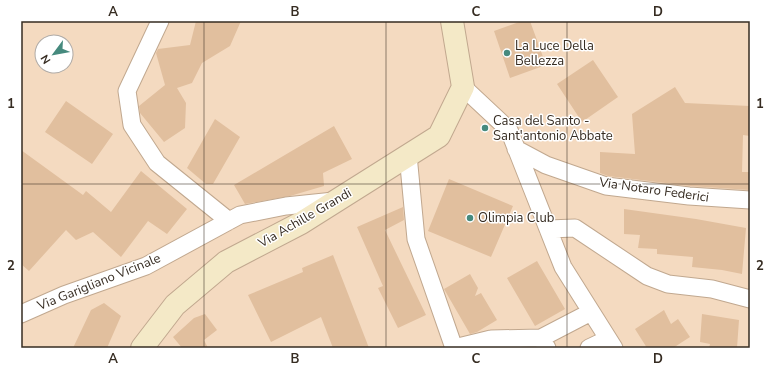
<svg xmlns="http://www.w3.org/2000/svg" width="771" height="369" font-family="'Nunito Sans',sans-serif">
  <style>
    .building { fill: #e1bf9e }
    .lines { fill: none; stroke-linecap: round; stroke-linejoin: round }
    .minor-casing { stroke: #c1a88f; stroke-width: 19 }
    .secondary-casing { stroke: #c1a88f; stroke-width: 24 }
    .minor { stroke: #fff; stroke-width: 17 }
    .secondary { stroke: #f4e9c7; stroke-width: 22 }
    .grid { fill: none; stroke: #362c22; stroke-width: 1; stroke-opacity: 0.55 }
    .poi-dot { fill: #468a7e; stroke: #fff; stroke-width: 1.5 }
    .labels { text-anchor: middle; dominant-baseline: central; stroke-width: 3; stroke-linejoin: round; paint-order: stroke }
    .poi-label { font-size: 13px; fill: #362c22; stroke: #fff; text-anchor: start }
    .street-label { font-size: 13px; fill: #362c22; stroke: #fff }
    .neatline { fill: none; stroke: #362c22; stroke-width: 1.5 }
    .grid-label { font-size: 13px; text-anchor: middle; font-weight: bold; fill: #362c22 }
  </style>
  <rect width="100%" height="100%" fill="#f4dac0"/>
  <path class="building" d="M 196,21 L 241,21 L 230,46 L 202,63 L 192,83 L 177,88 L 186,103 L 185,128 L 164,142 L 140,113 L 139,106 L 165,85 L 156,53 L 158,49 L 190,45 Z
    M 522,21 L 530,21 L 546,65 L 510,78 L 494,31 Z
    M 593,60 L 618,97 L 582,122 L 557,84 Z
    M 675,87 L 685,103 L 750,106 L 750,136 L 743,135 L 742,172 L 750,172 L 750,190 L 690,186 L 608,176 L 600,173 L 600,152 L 635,154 L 632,114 Z
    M 66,101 L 113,134 L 92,164 L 45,132 Z
    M 215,119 L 240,137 L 213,184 L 206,184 L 187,168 Z
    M 334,126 L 352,159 L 323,173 L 324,186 L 290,196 L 245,204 L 234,185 Z
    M 21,150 L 83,195 L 86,191 L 111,212 L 141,171 L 187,209 L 167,234 L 148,221 L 121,257 L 93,232 L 76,240 L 66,230 L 29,271 L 21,264 Z
    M 449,179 L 513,206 L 491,257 L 428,231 Z
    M 403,207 L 404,220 L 385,230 L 426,315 L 398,328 L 378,288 L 383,286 L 357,227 Z
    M 624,209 L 696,219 L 746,228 L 742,274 L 722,270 L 692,267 L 693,257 L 657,254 L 657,249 L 638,248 L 640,235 L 624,234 Z
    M 333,255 L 369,348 L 333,348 L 321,317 L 271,342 L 248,295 L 303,272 L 302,268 Z
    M 537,261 L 565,309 L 535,326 L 507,278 Z
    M 470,274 L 478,288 L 475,296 L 481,293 L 497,320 L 477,332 L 470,334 L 444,289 Z
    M 104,303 L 121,316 L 107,348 L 73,348 L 91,310 Z
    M 664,310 L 671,324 L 678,319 L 690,337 L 673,348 L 647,348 L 635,329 Z
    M 205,314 L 217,330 L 204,340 L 208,348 L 182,348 L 173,337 L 194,318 Z
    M 702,314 L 739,320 L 737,348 L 709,348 L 710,344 L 700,342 Z"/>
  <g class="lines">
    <g class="minor-casing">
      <path id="minor" d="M 160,21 L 127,91 L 132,125 L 157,163 L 229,221
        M 463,87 L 509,130 L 563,267 L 614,348
        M 516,149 L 546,165 L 606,186 L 689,196 L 750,200
        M 408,155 L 416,239 L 454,348
        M 548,229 L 575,228 L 647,276 L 668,284 L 712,289 L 750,299
        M 21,314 L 64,295 L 146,266 L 240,215 L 286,206 L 334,201
        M 541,338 L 591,312
        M 491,339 L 541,338 L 547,348
        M 454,348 L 491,339 L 495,348
        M 589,348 L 608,339"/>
    </g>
    <g class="secondary-casing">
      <path id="secondary" d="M 142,348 L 175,305 L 226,262 L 301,223 L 439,136 L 463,87 L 452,21"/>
    </g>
    <use href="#minor" class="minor"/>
    <use href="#secondary" class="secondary"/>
  </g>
  <path class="grid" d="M 204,21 L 204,348M 386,21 L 386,348M 567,21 L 567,348M 21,184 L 750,184"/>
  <g class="poi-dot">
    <circle cx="507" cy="53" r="4"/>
    <circle cx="485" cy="128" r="4"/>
    <circle cx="470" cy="218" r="4"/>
  </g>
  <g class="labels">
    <g class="poi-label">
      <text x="515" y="46">La Luce Della<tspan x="515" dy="15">Bellezza</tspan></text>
      <text x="493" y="121">Casa del Santo -<tspan x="493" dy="15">Sant'antonio Abbate</tspan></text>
      <text x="478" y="218">Olimpia Club</text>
    </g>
    <g class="street-label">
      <text transform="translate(654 190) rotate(8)">Via Notaro Federici</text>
      <text transform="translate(305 218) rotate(-30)">Via Achille Grandi</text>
      <text transform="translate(99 282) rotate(-22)">Via Garigliano Vicinale</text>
    </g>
  </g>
  <rect width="771" height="369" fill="none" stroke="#ffffff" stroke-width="44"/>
  <g transform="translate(54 54) rotate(238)"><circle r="19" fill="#ffffff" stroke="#afaba7"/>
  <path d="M0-3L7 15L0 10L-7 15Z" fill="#468a7e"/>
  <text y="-6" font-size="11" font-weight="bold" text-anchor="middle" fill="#362c22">N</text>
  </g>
  <rect x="22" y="22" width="727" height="325" class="neatline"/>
  <g class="grid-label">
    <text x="113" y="16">A</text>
    <text x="295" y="16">B</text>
    <text x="476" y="16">C</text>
    <text x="658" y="16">D</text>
    <text x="11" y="108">1</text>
    <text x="760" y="108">1</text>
    <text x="11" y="270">2</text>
    <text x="760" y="270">2</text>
    <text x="113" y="363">A</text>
    <text x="295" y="363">B</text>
    <text x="476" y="363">C</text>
    <text x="658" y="363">D</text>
  </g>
</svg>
